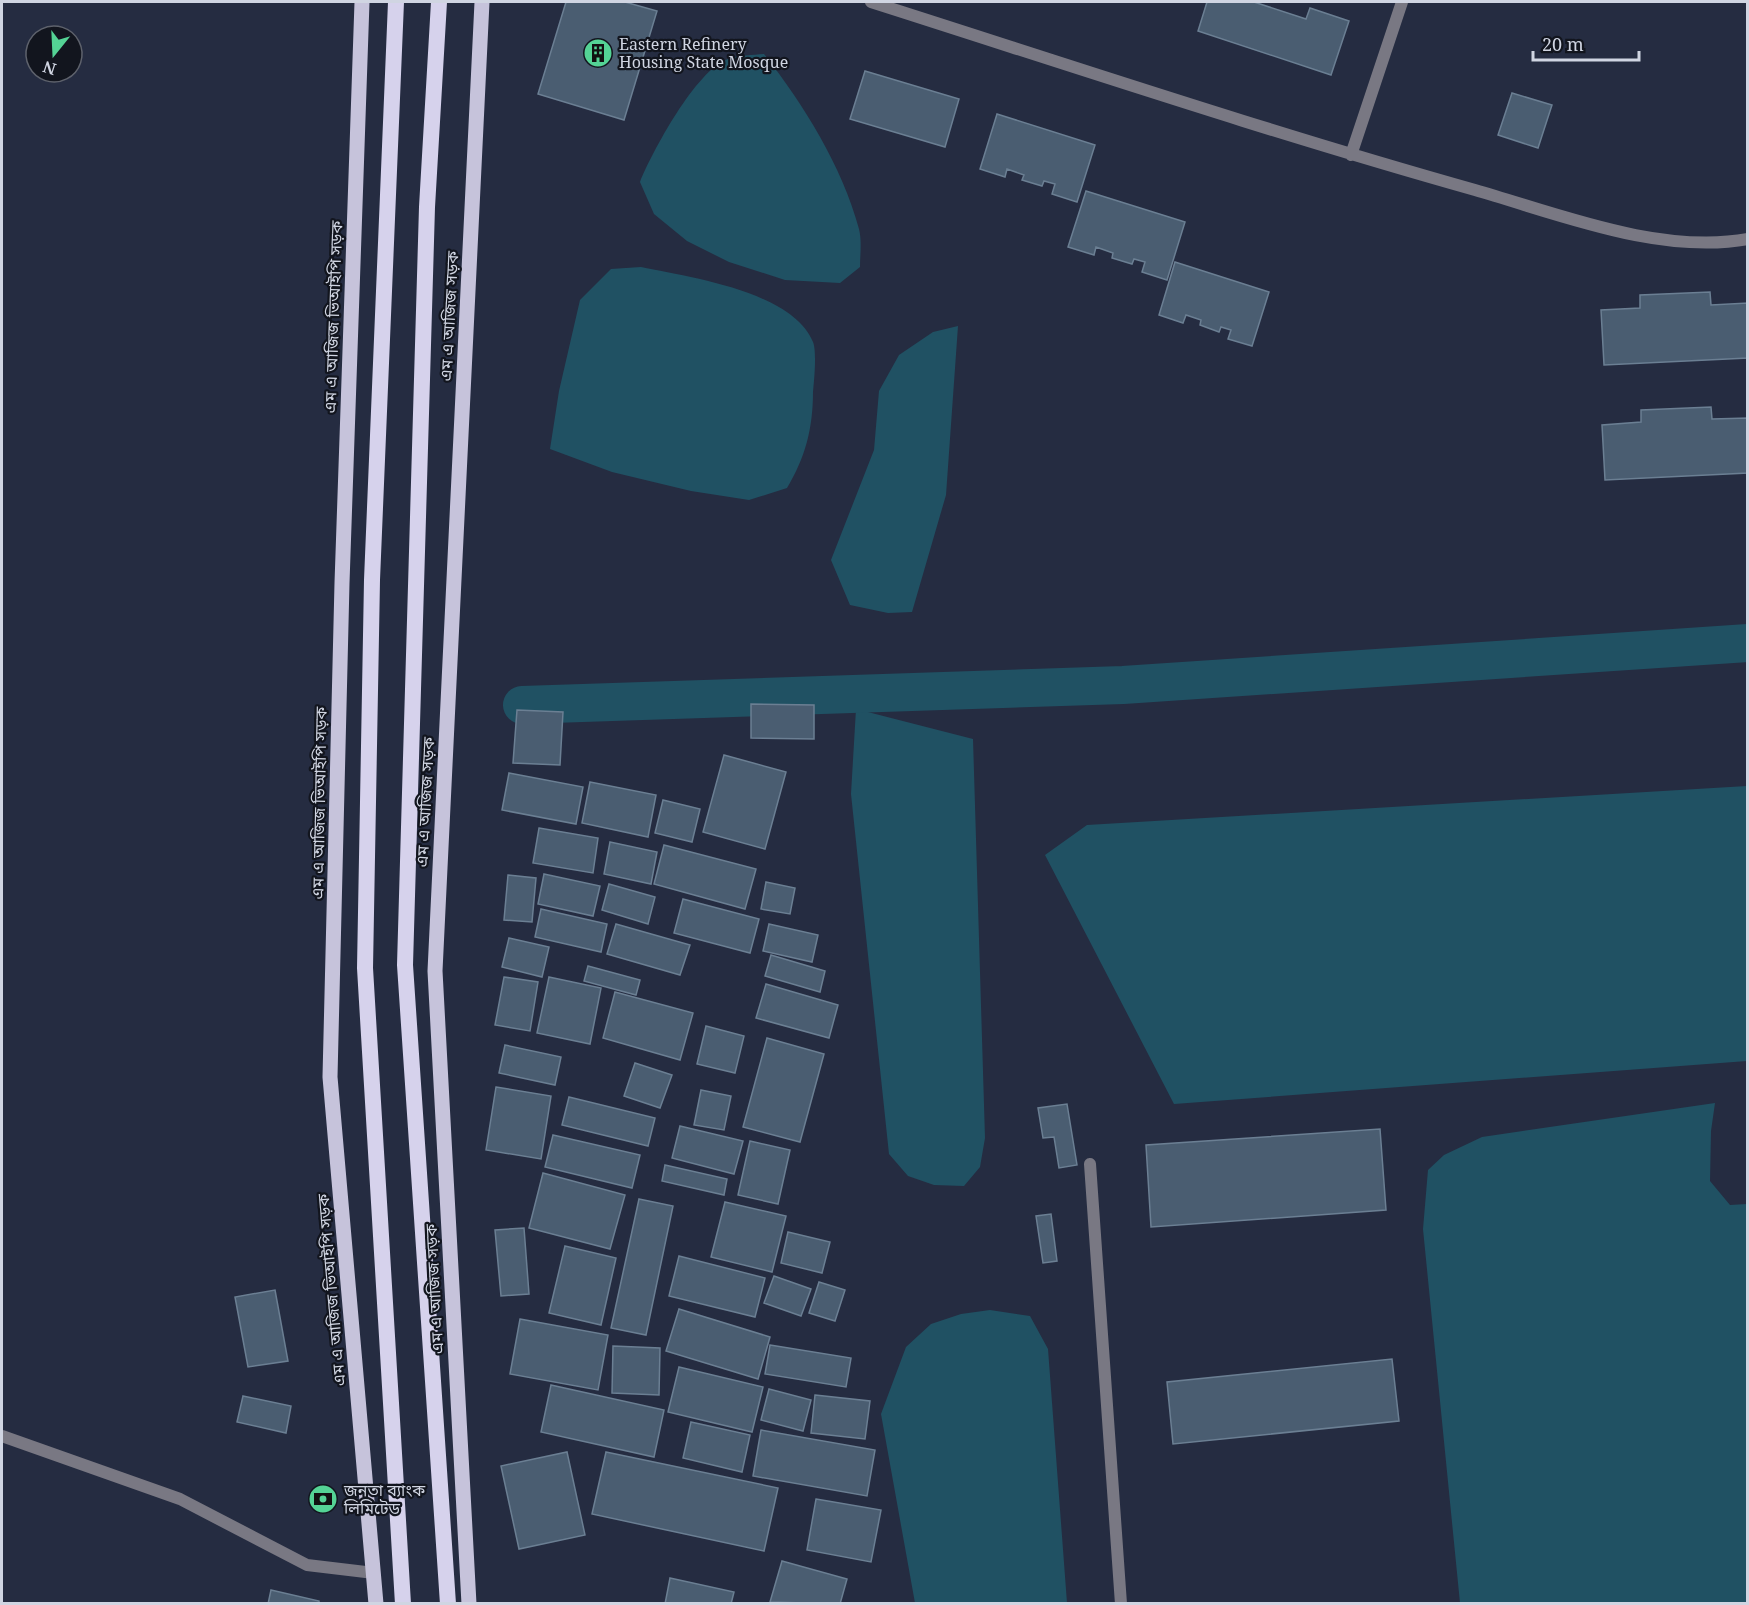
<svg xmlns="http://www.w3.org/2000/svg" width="1749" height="1605" font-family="'Noto Serif','Noto Sans Bengali',serif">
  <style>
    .water { fill: #205163 }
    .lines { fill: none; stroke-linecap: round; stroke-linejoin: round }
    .canal { stroke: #205163; stroke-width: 38 }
    .building { fill: #4a5d71; stroke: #6b7f93; stroke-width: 1.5 }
    .minor { stroke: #797883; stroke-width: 12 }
    .primary { stroke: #c6c3db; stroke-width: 15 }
    .trunk { stroke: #d6d2ec; stroke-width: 16 }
    .labels { text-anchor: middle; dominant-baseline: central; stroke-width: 4.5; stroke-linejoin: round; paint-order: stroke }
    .poi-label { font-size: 16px; fill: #d0d5e2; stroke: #12151e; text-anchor: start }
    .street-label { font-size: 16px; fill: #d0d5e2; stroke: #12151e }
  </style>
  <rect width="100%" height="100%" fill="#252c41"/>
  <path class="water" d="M 764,54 C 804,105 842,166 859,229 C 862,241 860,255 860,267 L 840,283 L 785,280 L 729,262 L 687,241 L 654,214 L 640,182 C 652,152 696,70 728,59 C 739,55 753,55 764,54 Z
    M 641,267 C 689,277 792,291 813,342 C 817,352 814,381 813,392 C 813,429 805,458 787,488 L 749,500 L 691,491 L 612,472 L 550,449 L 559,391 L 580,300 L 611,269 Z
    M 958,326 L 946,495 L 912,612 L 888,613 L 850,605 L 831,560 L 874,450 L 879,391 L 899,355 L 933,332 Z
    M 856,709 L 973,739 L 985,1138 L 980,1167 L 964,1186 L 934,1185 L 908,1176 L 889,1154 L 851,794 Z
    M 1747,786 L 1747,1061 L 1174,1104 L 1045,855 L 1087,825 Z
    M 1715,1103 L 1711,1131 L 1710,1181 L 1730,1205 L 1747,1204 L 1747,1603 L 1460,1603 L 1423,1229 L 1428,1170 L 1444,1155 L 1482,1137 Z
    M 990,1310 L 1030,1316 L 1048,1349 L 1067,1603 L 915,1603 L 881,1414 L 906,1347 L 931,1324 L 961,1314 Z"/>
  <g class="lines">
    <path class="canal" d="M 522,705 L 1123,685 L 1748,643"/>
  </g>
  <path class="building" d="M 566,2 L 625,2 L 657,11 L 624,120 L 538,94 Z
    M 1207,2 L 1254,2 L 1306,19 L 1310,8 L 1349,21 L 1331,75 L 1198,31 Z
    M 865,71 L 959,99 L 945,147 L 850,119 Z
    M 1512,93 L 1552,105 L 1538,148 L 1498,135 Z
    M 997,114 L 1095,145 L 1077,202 L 1052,194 L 1055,184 L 1044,181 L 1042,186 L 1022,180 L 1024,175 L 1007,169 L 1005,177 L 980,169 Z
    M 1086,191 L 1185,222 L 1167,280 L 1142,272 L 1145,262 L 1134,259 L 1132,264 L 1112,258 L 1113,253 L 1096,247 L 1094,255 L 1068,247 Z
    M 1175,262 L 1269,292 L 1252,346 L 1228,339 L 1231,330 L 1221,327 L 1219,332 L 1200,325 L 1201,320 L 1186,315 L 1183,323 L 1159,315 Z
    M 1710,292 L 1711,305 L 1748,303 L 1748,358 L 1604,365 L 1601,310 L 1640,308 L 1640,295 Z
    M 1711,407 L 1712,419 L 1748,418 L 1748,473 L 1605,480 L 1602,425 L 1641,422 L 1641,410 Z
    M 751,704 L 814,705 L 814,739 L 751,738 Z
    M 517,710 L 563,712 L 560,765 L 513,763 Z
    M 724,755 L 786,772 L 765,849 L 703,832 Z
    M 509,773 L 583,787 L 576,824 L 502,810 Z
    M 590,782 L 656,795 L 648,837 L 582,823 Z
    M 663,800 L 700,809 L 692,842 L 655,833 Z
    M 539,828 L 598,838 L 593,873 L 533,863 Z
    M 610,842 L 657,852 L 651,884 L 604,874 Z
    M 664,845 L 756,869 L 745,909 L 654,884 Z
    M 544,874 L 600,886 L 593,916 L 538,904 Z
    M 508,875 L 536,878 L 532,922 L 504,920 Z
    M 766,882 L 795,888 L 790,914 L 761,909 Z
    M 609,884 L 655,897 L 648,924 L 602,910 Z
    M 683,899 L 759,919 L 750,953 L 674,933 Z
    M 541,909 L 607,924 L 601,952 L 535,937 Z
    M 616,924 L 690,945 L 680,975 L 607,954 Z
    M 769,924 L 818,935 L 812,962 L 763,951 Z
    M 509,938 L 549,947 L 542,977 L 502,967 Z
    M 771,955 L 825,971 L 820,992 L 765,976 Z
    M 588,966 L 640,980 L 636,995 L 584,981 Z
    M 504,977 L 538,982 L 530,1031 L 495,1025 Z
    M 549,977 L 601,988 L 590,1044 L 537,1033 Z
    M 766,984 L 838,1005 L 829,1038 L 756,1018 Z
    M 615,992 L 693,1013 L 680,1060 L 603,1038 Z
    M 706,1026 L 744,1036 L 735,1073 L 697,1064 Z
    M 767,1038 L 824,1054 L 800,1142 L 743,1127 Z
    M 505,1045 L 561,1057 L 555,1085 L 499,1073 Z
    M 635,1063 L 672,1075 L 660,1108 L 624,1096 Z
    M 496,1087 L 551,1096 L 541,1159 L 486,1150 Z
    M 701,1090 L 731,1096 L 724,1130 L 694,1125 Z
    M 569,1097 L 655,1118 L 648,1146 L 562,1125 Z
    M 1067,1104 L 1077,1165 L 1059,1168 L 1054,1137 L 1043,1138 L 1038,1108 Z
    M 680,1126 L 743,1141 L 734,1174 L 672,1158 Z
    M 1380,1129 L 1386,1210 L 1151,1227 L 1146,1145 Z
    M 553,1135 L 640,1155 L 632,1188 L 545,1167 Z
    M 750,1141 L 790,1150 L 778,1204 L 738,1195 Z
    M 665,1165 L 727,1179 L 724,1195 L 662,1181 Z
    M 543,1173 L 625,1195 L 610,1249 L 529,1228 Z
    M 639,1199 L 673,1206 L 646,1335 L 611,1328 Z
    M 725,1202 L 786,1216 L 772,1272 L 711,1257 Z
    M 1051,1214 L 1057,1261 L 1043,1263 L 1036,1216 Z
    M 524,1228 L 529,1294 L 501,1296 L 495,1230 Z
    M 788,1232 L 830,1242 L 822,1273 L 781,1263 Z
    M 565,1246 L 616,1258 L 601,1325 L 549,1313 Z
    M 679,1256 L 765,1278 L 755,1317 L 669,1296 Z
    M 774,1276 L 811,1289 L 801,1316 L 764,1303 Z
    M 819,1282 L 845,1290 L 835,1321 L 809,1313 Z
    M 275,1290 L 288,1361 L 248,1367 L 235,1297 Z
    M 679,1309 L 770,1337 L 758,1379 L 666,1351 Z
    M 520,1319 L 608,1335 L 598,1390 L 510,1374 Z
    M 770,1345 L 851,1358 L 846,1387 L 765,1374 Z
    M 613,1346 L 660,1348 L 659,1395 L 612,1393 Z
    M 1392,1359 L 1399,1421 L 1173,1444 L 1167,1382 Z
    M 679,1367 L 763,1387 L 752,1432 L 668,1412 Z
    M 551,1385 L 664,1410 L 654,1457 L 541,1432 Z
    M 769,1389 L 811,1400 L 803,1431 L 761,1420 Z
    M 815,1395 L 870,1401 L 865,1439 L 811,1433 Z
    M 243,1396 L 291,1406 L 286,1433 L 237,1422 Z
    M 691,1422 L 750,1435 L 742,1472 L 683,1458 Z
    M 761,1430 L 875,1450 L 867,1496 L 753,1476 Z
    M 567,1452 L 585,1535 L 519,1549 L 501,1466 Z
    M 606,1452 L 778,1488 L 764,1551 L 592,1514 Z
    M 816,1499 L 881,1510 L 871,1562 L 807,1550 Z
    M 782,1561 L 847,1579 L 840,1604 L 770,1602 Z
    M 670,1578 L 734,1592 L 731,1604 L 665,1604 Z
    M 271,1590 L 319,1601 L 319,1604 L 268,1604 Z"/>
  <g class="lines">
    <path class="minor" d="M 871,2 C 1072,66 1272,133 1475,190 C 1559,214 1660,255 1748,239
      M 1351,155 L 1402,2
      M 1090,1164 L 1121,1604
      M 2,1436 L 180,1499 L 307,1565 L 374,1573"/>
    <path class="primary" d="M 362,2 L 342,583 L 330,1077 L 376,1604
      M 469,1604 L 435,971 L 482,2"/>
    <path class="trunk" d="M 396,2 L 372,580 L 365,968 L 403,1604
      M 439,2 L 427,207 L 405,965 L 448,1604"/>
  </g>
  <defs>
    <g id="building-disc" transform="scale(1.5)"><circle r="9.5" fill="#54d395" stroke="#12151e"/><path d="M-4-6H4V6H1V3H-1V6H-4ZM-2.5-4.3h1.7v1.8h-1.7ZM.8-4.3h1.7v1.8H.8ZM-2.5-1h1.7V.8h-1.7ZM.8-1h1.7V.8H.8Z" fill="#111"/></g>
    <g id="bank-disc" transform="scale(1.5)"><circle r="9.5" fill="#54d395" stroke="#12151e"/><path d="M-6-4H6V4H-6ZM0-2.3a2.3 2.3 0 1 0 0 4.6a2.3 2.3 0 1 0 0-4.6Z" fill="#111"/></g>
  </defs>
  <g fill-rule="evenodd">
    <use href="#building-disc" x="598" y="53"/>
    <use href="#bank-disc" x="323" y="1499"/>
  </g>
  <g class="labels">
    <g class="poi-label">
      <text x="619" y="44">Eastern Refinery<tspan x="619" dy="18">Housing State Mosque</tspan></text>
      <text x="344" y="1490">জনতা ব্যাংক<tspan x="344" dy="18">লিমিটেড</tspan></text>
    </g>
    <g class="street-label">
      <text transform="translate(449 316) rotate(-87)">এম এ আজিজ সড়ক</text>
      <text transform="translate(333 317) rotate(-88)">এম এ আজিজ ভিআইপি সড়ক</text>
      <text transform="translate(425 802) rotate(-87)">এম এ আজিজ সড়ক</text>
      <text transform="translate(319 803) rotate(-89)">এম এ আজিজ ভিআইপি সড়ক</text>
      <text transform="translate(434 1289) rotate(-93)">এম এ আজিজ সড়ক</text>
      <text transform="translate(331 1290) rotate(-95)">এম এ আজিজ ভিআইপি সড়ক</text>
    </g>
  </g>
  <rect width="1749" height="1605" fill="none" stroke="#d0d5e2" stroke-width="6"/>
  <g transform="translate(54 54) rotate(198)"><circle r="28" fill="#12151e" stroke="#5e626c" stroke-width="1.5"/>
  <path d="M0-4.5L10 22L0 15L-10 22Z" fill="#54d395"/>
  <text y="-9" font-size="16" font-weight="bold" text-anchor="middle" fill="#d0d5e2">N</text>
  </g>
  <path d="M1533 51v9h106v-9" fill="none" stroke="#d0d5e2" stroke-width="3"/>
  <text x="1542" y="51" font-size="18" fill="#d0d5e2" stroke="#12151e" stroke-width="4.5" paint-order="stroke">20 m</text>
</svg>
